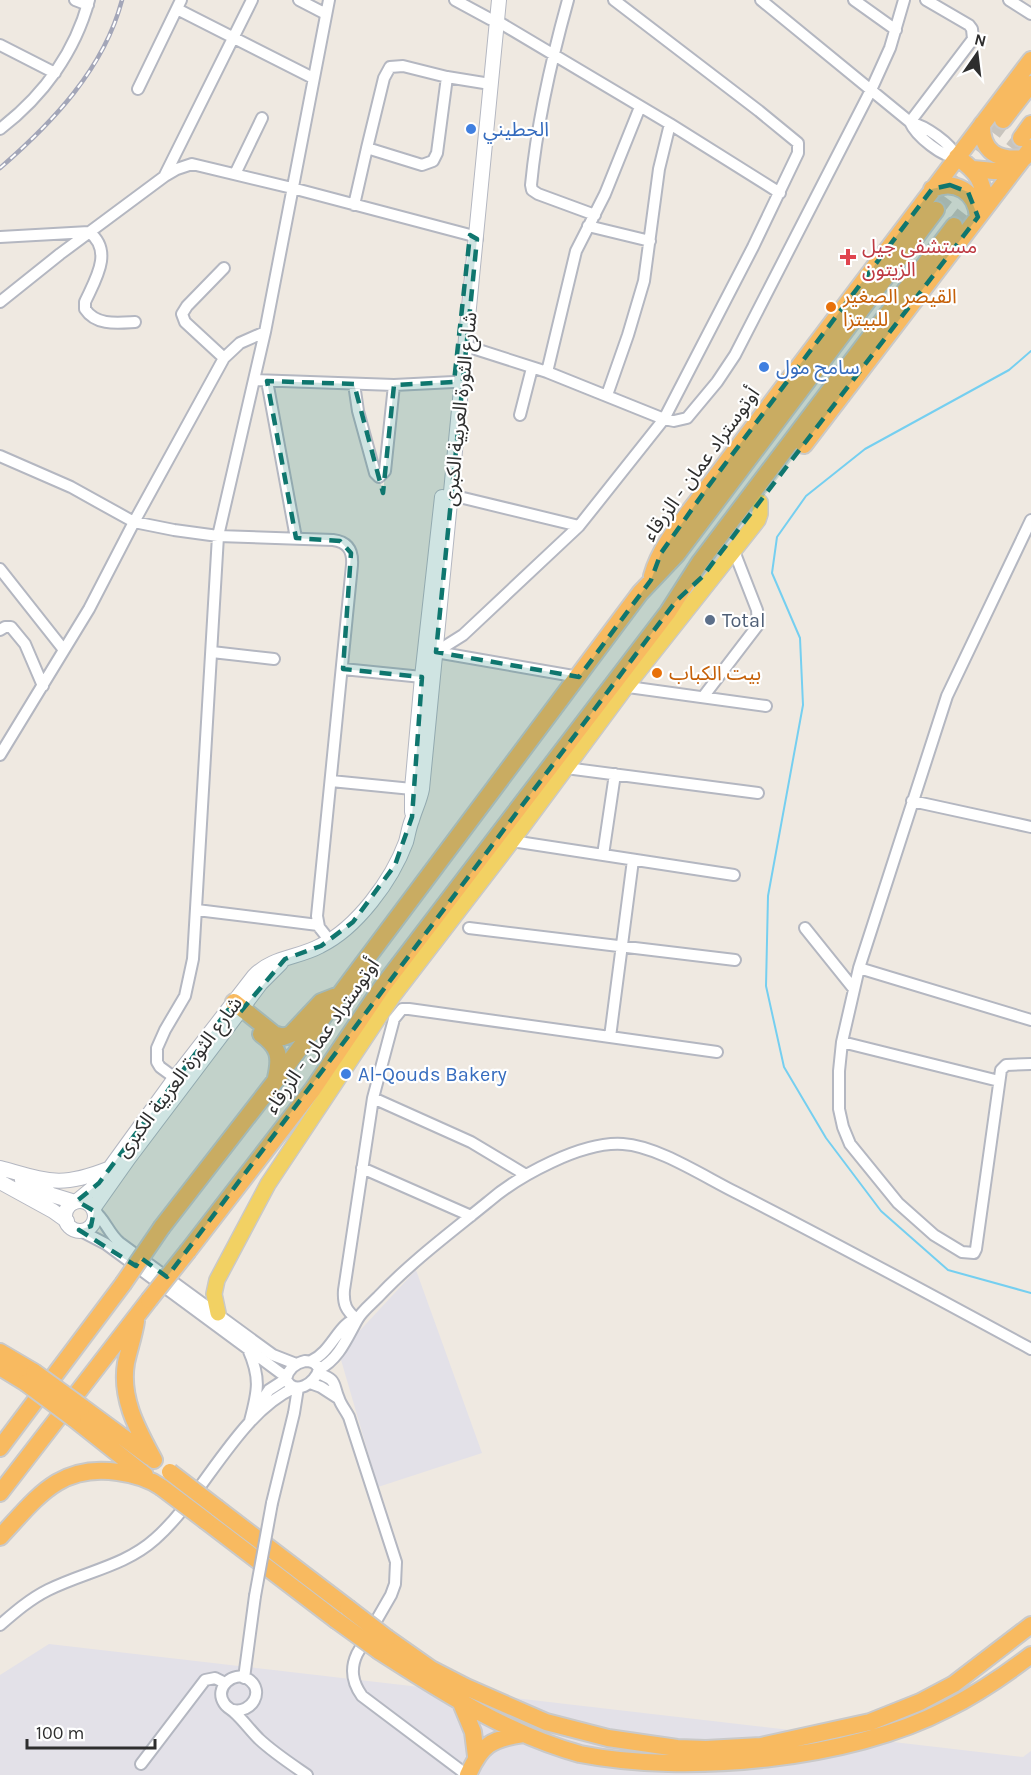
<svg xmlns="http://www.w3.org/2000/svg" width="1031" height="1775" font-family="Karla,'Noto Sans Arabic',sans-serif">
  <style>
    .industrial { fill: #e3e1e8 }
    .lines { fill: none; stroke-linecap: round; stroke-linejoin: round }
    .stream { stroke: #75cff0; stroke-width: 2 }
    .trunk-tunnel { stroke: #c8c4bd; stroke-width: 16; stroke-dasharray: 16 8; stroke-linecap: butt }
    .minor-casing { stroke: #b4b7c1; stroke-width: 14 }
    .secondary-casing { stroke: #b4b7c1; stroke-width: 16 }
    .primary-casing { stroke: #c9c9c9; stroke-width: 18 }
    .trunk-casing { stroke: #c9c9c9; stroke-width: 20 }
    .minor { stroke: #fff; stroke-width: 10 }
    .secondary { stroke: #fff; stroke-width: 14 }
    .primary { stroke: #f2d163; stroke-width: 15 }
    .trunk { stroke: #f8ba60; stroke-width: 16 }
    .rail-casing { stroke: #a3a6b8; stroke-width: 4.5 }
    .rail { stroke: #fff; stroke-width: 2; stroke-dasharray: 7; stroke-linecap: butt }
    .minor-bridge-casing { stroke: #b4b7c1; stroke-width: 14; stroke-linecap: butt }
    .trunk-bridge-casing { stroke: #c9c9c9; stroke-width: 20; stroke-linecap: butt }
    .minor-bridge { stroke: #fff; stroke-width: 10 }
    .trunk-bridge { stroke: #f8ba60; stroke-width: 16 }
    .marked { fill: #0f766e; fill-opacity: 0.2; stroke: #0f766e; stroke-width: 4.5; stroke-dasharray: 12 8; stroke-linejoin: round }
    .shop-dot { fill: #3f7fe0; stroke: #fff; stroke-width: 2 }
    .health-dot { fill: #e0444e; stroke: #fff; stroke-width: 2 }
    .food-dot { fill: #e8710a; stroke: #fff; stroke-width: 2 }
    .service-dot { fill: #5c6f8a; stroke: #fff; stroke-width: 2 }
    .labels { text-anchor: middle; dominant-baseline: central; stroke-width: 4.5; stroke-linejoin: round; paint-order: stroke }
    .shop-label { font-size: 20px; fill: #366cbe; stroke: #fff; text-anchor: start }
    .health-label { font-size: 20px; fill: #be3a42; stroke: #fff; text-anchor: start }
    .food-label { font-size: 20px; fill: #c56008; stroke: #fff; text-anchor: start }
    .street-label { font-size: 20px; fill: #2e2e2e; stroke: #fff }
    .service-label { font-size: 20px; fill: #4e5e75; stroke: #fff; text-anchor: start }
  </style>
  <rect width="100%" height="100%" fill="#efe9e1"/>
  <path class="industrial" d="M 416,1270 L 482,1453 L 378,1487 L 339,1353 Z
    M 49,1644 L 1023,1757 L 1031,1751 L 1031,1775 L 0,1775 L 0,1675 Z"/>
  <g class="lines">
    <path class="stream" d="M 1031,351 L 1009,370 L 865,449 L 806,496 L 777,537 L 772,573 L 800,638 L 803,705 L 768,896 L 766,986 L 784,1067 L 826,1138 L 881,1211 L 948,1270 L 1031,1293"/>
    <path class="trunk-tunnel" d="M 998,168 L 1021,138
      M 936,210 L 1003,120
      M 954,226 L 981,191"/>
    <g class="minor-casing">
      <path id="minor" d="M 75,0 L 88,5
        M 299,0 L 326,14
        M 455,0 L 490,19
        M 568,0 C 551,61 537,122 531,185 L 532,190 L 538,194 L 595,215
        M 761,0 L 910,122 C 926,126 950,143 957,157
        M 854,0 L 896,30
        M 1009,0 L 1031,14
        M 177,9 L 313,78
        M 497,21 L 670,124 L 780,193
        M 0,45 L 55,73
        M 447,77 L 437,153 L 433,161 L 422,165 L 367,148 L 384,78 L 390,67 L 403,66 L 447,77 L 484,83
        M 138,89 L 181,0
        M 910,122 L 973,39 L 972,29 L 969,25 L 926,0
        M 910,122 C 916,136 943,158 957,157
        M 0,129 C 43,96 75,52 89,0
        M 235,174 L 262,118
        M 165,175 L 252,0
        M 354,205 L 367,148
        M 588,226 L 650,241
        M 0,237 L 89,232 C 114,251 95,280 85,302 L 85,309 C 96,326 118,323 135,322
        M 224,268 L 187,306 L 182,314 L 185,322 L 224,358
        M 0,302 L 60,254 L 165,176 L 177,169 L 192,164 L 292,188 L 470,235 L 477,239
        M 466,346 L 547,372 L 664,419 L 674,421 L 687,418 L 717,382 L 735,355 L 871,90 L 890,48 L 904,0
        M 547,372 L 576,251 L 605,194 L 640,107
        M 254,380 L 394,385 L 454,382
        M 267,381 L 296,538
        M 354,384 L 358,411 L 375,473 L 379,477 L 385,471 L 394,385
        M 607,395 L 628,335 L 644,281 L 659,169 L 670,124
        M 520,415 L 532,368
        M 0,456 L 71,487 L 134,522 L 174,530 L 218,536 L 333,540 C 348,542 353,551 352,565 L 317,916 L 319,927 L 330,941
        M 451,495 L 579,526
        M 1031,520 L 947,696 L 859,968 L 842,1042 L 839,1071 L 839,1109 L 843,1127 L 850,1144 L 898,1203 L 934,1235 L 962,1252 L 974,1253 L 976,1249 L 1001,1070 L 1006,1065 L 1031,1064
        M 0,569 L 64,650
        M 0,630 L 5,627 L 11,627 L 25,644 L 43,686
        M 212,652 L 274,659
        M 436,652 L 463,635 L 579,526 L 664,419 L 753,247 L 798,153 L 798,143 L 759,111 L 614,0
        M 436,652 L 579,677
        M 343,669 L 422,677
        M 621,686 L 766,706
        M 703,697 L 758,625 L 757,610 L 734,551
        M 0,755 L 89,609 L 134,522 L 224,358 L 240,343 L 265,332
        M 566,768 L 758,793
        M 331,781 L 412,789
        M 912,801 L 1031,827
        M 512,841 L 734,875
        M 603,855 L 615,774
        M 197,910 L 318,925
        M 469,928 L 735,960
        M 805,928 L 854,989
        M 859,968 L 1031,1020
        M 610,1037 L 717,1052
        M 842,1042 L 999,1081
        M 175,1078 L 160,1067 L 157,1062 L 157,1048 L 165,1030 L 185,996 L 193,959 L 218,536 L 265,332 L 329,0
        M 373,1098 L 471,1142 L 526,1175
        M 362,1168 L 471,1216
        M 94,1211 C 105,1219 108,1233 120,1243 L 273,1355 L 296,1364
        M 79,1230 L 106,1244 L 286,1377
        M 357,1319 C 346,1311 343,1304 344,1290 L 373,1098 L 394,1019 L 402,1009 L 409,1009 L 610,1037 L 633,860
        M 248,1349 C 261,1378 258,1391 250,1421
        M 305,1361 C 312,1361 316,1363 319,1369 C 316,1383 294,1397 286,1379 C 288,1369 296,1363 305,1361 Z
        M 311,1361 C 332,1352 339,1322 357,1319
        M 319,1369 C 338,1360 347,1338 357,1320 C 361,1312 371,1304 378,1297 C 412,1261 450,1233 488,1202 C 518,1176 582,1141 623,1144 C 657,1146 703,1176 735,1192 C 834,1242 933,1296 1031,1349
        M 318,1373 C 338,1381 332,1382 339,1399 C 341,1405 346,1411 349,1417 L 396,1562 L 395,1584 L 391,1595 L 357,1654 C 350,1669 352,1682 362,1696 L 467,1775
        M 310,1383 L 321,1387 L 338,1398
        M 258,1406 L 269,1390 L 286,1379
        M 272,1503 L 294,1413 L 298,1388
        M 0,1625 C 15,1612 30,1599 48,1590 C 84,1572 125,1566 155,1539 C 203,1497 237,1414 294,1388
        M 244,1678 L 255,1596
        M 233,1710 C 251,1714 266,1691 248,1679 C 233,1670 214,1688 224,1703 C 226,1707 231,1709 234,1712 C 243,1720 250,1730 259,1739 C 274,1753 291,1764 307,1775
        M 141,1764 L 205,1680 L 215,1678 L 225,1683"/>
    </g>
    <g class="secondary-casing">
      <path id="secondary" d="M 412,812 L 412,789 L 422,677 L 442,497
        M 0,1168 C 48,1181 60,1188 108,1169
        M 22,1180 L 52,1195 L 75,1202
        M 0,1182 L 53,1211 L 67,1221
        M 77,1201 L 99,1183 L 175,1078 L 254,976 C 272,957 298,958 320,946 C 357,928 392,880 406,842 C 408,835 409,827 412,820 C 415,809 420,800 422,789 L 499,0
        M65 1216a15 15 0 1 1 30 0a15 15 0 1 1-30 0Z
        M 93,1209 L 129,1158 L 261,983 L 281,963"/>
    </g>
    <g class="primary-casing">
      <path id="primary" d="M 218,1313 L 214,1294 L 217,1280 L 268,1184 L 393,996 L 512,841 L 626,687 L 758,520 L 760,514 L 760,502"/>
    </g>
    <g class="trunk-casing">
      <path id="trunk" d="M 1003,120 L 1031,84
        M 982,124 C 981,152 998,161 1024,158
        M 1021,138 L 1031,124
        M 957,157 C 978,172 983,181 986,206
        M 973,169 L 994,171 L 1014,170
        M 932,189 C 956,179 976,192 978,217
        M 804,445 L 1031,148
        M 652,576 C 661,543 687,516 707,488 L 1031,60
        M 234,1002 L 274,1034 L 283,1037 L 291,1034 L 321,1002 L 339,995
        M 261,1034 C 279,1047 281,1056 276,1078
        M 162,1227 L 276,1080 L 640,593 L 677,554 L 936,210
        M 188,1251 L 313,1089 L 382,987 L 668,612 L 700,562 L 954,226
        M 136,1321 C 134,1335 129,1349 126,1363 C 120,1399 138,1430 154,1460
        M 0,1352 L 34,1372
        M 0,1367 L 26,1383
        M 82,1407 L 150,1457
        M 73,1418 L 145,1475
        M 0,1448 L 123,1284
        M 0,1493 L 149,1300
        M 217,1508 L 348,1608
        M 206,1521 L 336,1620
        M 0,1537 C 36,1499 59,1463 118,1472 C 133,1474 148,1478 161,1487
        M 387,1638 L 431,1669 L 466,1687 L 546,1722 L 608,1738 L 677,1748 L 706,1749 L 761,1746 L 870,1722 L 920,1702 L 954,1684 L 1031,1625
        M 379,1651 C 443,1692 507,1734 580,1754 C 686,1775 850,1760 947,1709 C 977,1694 1005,1675 1031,1655
        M 461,1703 L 473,1732 L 476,1756
        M 468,1775 C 481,1745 491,1739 523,1734"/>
    </g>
    <use href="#minor" class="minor"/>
    <use href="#secondary" class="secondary"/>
    <use href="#primary" class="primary"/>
    <use href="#trunk" class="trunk"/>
    <g class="rail-casing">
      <path id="rail" d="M 0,168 C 52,123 104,69 122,0"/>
    </g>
    <use href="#rail" class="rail"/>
    <g class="minor-bridge-casing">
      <path id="minor-bridge" d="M 255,1596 L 272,1503"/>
    </g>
    <g class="trunk-bridge-casing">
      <path id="trunk-bridge" d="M 123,1284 L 162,1227
        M 149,1300 L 188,1251
        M 34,1372 L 82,1407
        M 26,1383 L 73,1418
        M 170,1472 L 217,1508
        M 161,1487 L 206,1521
        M 348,1608 L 387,1638
        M 336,1620 L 379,1651"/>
    </g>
    <use href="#minor-bridge" class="minor-bridge"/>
    <use href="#trunk-bridge" class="trunk-bridge"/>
  </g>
  <path class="marked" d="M 950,185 L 968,192 L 978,217 L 702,577 L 676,601 L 167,1277 L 141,1258 L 136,1266 L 79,1230 L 91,1226 L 94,1211 L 77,1201 L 99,1183 L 228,1010 L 236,1017 L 285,959 L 321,946 L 353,922 L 395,865 L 412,817 L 422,677 L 343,669 L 351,553 L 340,541 L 296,538 L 267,381 L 354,384 L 383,493 L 394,385 L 454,382 L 470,235 L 477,239 L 436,652 L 579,677 L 651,580 L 661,553 L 707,488 L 932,189 Z"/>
  <g class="shop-dot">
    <circle cx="471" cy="129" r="6"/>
    <circle cx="764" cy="367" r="6"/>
    <circle cx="346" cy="1074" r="6"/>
  </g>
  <path class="health-dot" d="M845 248h6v6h6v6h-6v6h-6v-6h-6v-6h6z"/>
  <g class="food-dot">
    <circle cx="831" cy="307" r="6"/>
    <circle cx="657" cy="673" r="6"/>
  </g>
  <circle class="service-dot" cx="710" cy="620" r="6"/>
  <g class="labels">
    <g class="shop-label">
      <text x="483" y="129">الحطيني</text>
      <text x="776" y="367">سامح مول</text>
      <text x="358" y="1074">Al-Qouds Bakery</text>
    </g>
    <g class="health-label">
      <text x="862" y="246">مستشفى جيل<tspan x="862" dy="23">الزيتون</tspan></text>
    </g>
    <g class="food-label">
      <text x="843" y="296">القيصر الصغير<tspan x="843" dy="23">للبيتزا</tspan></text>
      <text x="669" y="673">بيت الكباب</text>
    </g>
    <g class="street-label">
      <text transform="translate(460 409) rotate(-84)">شارع الثورة العربية الكبرى</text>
      <text transform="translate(701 464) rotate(-54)">أوتوستراد عمان - الزرقاء</text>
      <text transform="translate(322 1036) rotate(-55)">أوتوستراد عمان - الزرقاء</text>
      <text transform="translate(179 1077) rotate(-53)">شارع الثورة العربية الكبرى</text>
    </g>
    <g class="service-label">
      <text x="722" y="620">Total</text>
    </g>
  </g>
  <g transform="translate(977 54) rotate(14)" stroke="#ffffff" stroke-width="4.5" paint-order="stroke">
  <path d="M0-4.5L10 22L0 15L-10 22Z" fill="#2e2e2e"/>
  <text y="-9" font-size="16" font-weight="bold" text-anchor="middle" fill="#2e2e2e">N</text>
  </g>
  <path d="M27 1739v9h128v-9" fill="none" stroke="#2e2e2e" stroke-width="3"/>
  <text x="36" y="1739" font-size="18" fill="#2e2e2e" stroke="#ffffff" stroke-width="4.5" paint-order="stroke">100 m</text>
</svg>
